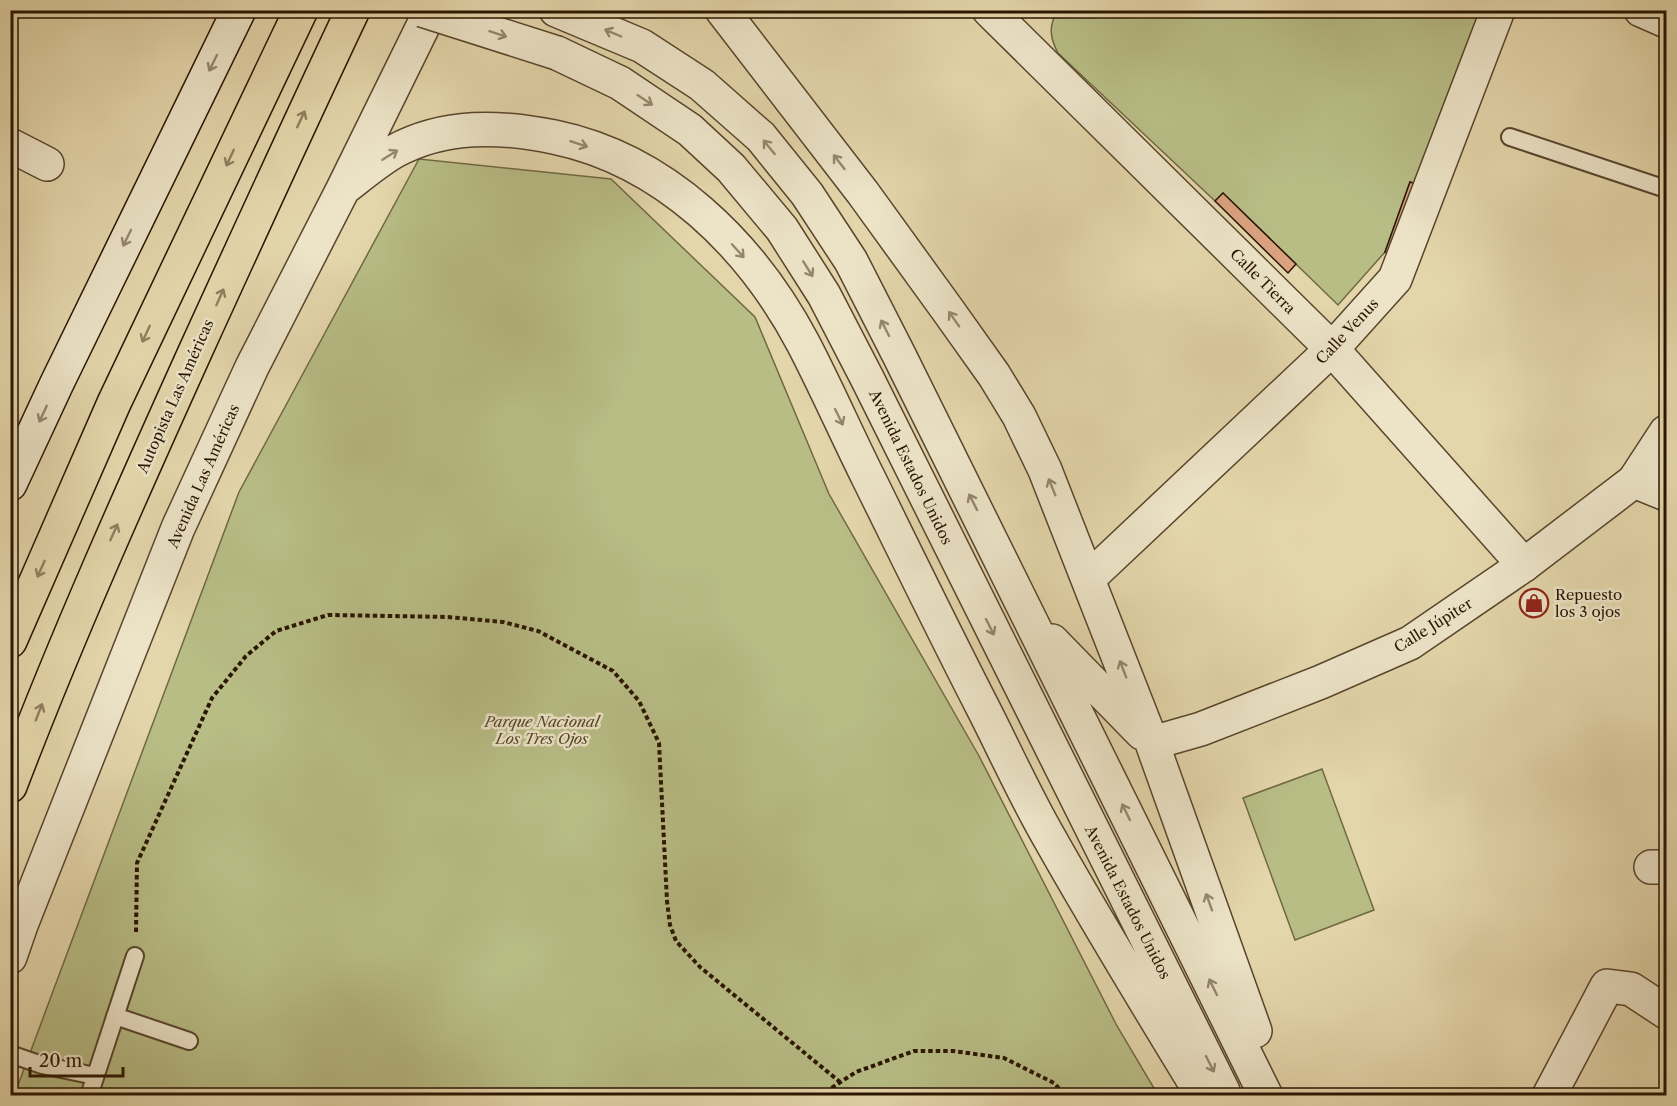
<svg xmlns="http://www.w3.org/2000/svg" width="1677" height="1106" font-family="'Libre Caslon Text',serif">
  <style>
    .green { fill: #b8bd86; stroke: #706944; stroke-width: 1.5 }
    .building { fill: #dba280; stroke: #291501; stroke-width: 1.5 }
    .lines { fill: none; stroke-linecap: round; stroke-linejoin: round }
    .service-casing { stroke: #58452c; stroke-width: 20 }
    .minor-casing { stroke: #58452c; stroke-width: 36 }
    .tertiary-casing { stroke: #58452c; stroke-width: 36 }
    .secondary-casing { stroke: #291501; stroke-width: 36 }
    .motorway-casing { stroke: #291501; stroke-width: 36 }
    .path { stroke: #291501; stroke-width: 4; stroke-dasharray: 4.5 3; stroke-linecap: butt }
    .service { stroke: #ede4c8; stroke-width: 16 }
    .minor { stroke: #ede4c8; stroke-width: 33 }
    .tertiary { stroke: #ede4c8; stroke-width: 33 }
    .secondary { stroke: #ede4c8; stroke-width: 33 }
    .motorway { stroke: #e4d6ab; stroke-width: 33 }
    .tertiary-bridge-casing { stroke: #58452c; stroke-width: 36; stroke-linecap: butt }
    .tertiary-bridge { stroke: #ede4c8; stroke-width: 33 }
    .oneway { stroke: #95876e }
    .oneway2 { stroke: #907f5e }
    .labels { text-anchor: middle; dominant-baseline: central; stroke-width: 5; stroke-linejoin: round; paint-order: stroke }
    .street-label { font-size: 15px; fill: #291501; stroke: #ede4c8 }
    .poi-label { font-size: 15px; fill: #291501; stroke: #ede4c8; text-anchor: start }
    .park-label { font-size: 15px; font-style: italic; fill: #544729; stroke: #ede4c8 }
  </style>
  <rect width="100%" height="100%" fill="#e4d6ab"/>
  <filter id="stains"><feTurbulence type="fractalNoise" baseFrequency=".00333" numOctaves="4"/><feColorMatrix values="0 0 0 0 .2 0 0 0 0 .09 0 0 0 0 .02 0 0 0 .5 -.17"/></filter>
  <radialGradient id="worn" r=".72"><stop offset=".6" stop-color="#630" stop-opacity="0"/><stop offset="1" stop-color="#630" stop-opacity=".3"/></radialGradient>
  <path class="green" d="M 1058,10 L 1481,11 L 1419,185 L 1410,182 L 1385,252 L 1338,305 L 1223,193 L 1215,201 L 1058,53 C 1050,38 1048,26 1058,10 Z
    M 419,159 L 611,179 L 755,317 L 829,494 L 979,756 L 1117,1026 L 1158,1095 L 14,1096 L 239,492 Z
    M 1322,769 L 1374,910 L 1295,940 L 1243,798 Z"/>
  <path class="building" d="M 1410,182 L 1419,185 L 1395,255 L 1385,252 Z
    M 1223,193 L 1296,264 L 1288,273 L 1215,201 Z"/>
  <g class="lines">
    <g class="service-casing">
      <path id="service" d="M 1510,137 L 1666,189
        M 115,1016 L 189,1041
        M 10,1054 L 42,1065 L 95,1076
        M 89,1096 L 135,956"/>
    </g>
    <g class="minor-casing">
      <path id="minor" d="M 989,10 L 1332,349 L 1524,565
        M 1641,10 L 1666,21
        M 10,145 L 47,164
        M 1634,481 L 1666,494
        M 1089,578 L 1332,349 L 1395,279 L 1498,10
        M 1651,867 L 1666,867
        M 1549,1096 L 1607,986 L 1631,989 L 1666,1012"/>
    </g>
    <g class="tertiary-casing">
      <path id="tertiary" d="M 556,10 L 642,46 L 702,85 L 761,137 L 807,194 L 851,261 L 899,355 L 1266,1096
        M 722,10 L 863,193 L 947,309 L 994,375 L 1019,416 L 1045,470 L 1152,743 L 1255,1031
        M 557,53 L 620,83 L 690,130 L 731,168 L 782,229 L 824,295 L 867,378 L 1223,1091
        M 343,189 C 360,176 376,162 395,151 C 445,124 500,126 554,137 C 665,160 751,245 803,343 C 826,387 846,433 868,477 C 906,554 943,630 982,706 C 1005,751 1025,796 1050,839 C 1099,926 1151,1011 1203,1096
        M 1052,641 L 1142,733
        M 1152,743 L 1201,729 L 1321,682 L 1410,643 L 1524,565 L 1634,481 L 1666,432
        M 10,957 L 21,925 L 178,528 L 252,367 L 343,189 L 431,10"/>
    </g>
    <g class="secondary-casing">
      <path id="secondary" d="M 10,484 L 57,383 L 239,10"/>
    </g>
    <g class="motorway-casing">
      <path id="motorway" d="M 10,641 L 114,403 L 301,10
        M 10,786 C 66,639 130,496 195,352 C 247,238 299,124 353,10"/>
    </g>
    <path class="path" d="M 136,932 L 137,863 L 212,698 L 246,656 L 276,631 L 328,615 L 448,617 L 503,622 L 538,631 L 613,671 L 639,701 L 659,743 L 667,901 L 670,925 L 676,941 L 700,967 L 840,1082
      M 819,1096 L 856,1072 L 914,1051 L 953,1051 L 1004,1058 L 1054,1083 L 1066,1096"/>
    <use href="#service" class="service"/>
    <use href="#minor" class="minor"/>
    <use href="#tertiary" class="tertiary"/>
    <use href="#secondary" class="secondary"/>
    <use href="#motorway" class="motorway"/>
    <g class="tertiary-bridge-casing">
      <path id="tertiary-bridge" d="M 422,10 L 557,53"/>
    </g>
    <use href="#tertiary-bridge" class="tertiary-bridge"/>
  </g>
  <defs><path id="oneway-shaft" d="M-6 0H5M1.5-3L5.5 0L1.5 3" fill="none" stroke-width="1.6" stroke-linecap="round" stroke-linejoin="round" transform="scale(1.5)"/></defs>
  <g class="oneway">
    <use href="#oneway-shaft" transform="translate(613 33) rotate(-157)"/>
    <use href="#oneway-shaft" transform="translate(498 34) rotate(18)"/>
    <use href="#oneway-shaft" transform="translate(213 63) rotate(116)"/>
    <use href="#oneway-shaft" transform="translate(645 100) rotate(34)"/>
    <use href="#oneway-shaft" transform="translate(579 144) rotate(18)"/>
    <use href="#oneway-shaft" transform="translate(769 147) rotate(-129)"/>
    <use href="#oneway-shaft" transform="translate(390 155) rotate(-32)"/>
    <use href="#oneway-shaft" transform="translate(839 162) rotate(-128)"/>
    <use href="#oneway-shaft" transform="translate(127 238) rotate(116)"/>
    <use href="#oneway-shaft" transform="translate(738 251) rotate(48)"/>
    <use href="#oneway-shaft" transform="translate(808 269) rotate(58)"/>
    <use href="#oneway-shaft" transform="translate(954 319) rotate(-125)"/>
    <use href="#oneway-shaft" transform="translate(885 328) rotate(-117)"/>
    <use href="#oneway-shaft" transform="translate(43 414) rotate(115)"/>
    <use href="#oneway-shaft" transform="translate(839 417) rotate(64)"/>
    <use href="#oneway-shaft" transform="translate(1052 487) rotate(-112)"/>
    <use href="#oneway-shaft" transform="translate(973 502) rotate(-117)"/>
    <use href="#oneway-shaft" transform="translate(990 627) rotate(63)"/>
    <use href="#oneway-shaft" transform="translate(1123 669) rotate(-111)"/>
    <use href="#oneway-shaft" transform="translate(1126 812) rotate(-116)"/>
    <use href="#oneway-shaft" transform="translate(1209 902) rotate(-110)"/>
    <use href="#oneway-shaft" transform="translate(1213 987) rotate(-116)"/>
    <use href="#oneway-shaft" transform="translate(1210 1064) rotate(63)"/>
  </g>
  <g class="oneway2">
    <use href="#oneway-shaft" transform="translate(301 119) rotate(-65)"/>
    <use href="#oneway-shaft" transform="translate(230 158) rotate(115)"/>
    <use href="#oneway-shaft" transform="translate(220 297) rotate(-66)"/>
    <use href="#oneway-shaft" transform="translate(146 334) rotate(115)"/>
    <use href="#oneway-shaft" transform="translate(114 532) rotate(-66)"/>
    <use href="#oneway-shaft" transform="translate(41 569) rotate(114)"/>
    <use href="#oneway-shaft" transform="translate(39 712) rotate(-69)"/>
  </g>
  <defs>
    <g id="shop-ring" transform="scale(1.5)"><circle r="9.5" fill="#ede4c8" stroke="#8f2418" stroke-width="1.5"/><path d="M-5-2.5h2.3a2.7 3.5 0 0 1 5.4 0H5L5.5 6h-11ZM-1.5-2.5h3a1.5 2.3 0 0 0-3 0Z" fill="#8f2418"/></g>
  </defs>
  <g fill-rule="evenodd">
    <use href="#shop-ring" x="1534" y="603"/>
  </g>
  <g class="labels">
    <g class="street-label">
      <text transform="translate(1263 281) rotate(45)">Calle Tierra</text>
      <text transform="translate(1347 331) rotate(-47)">Calle Venus</text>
      <text transform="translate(175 396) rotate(-66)">Autopista Las Américas</text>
      <text transform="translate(911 467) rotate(64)">Avenida Estados Unidos</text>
      <text transform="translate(203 476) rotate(-66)">Avenida Las Américas</text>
      <text transform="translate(1433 625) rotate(-32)">Calle Júpiter</text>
      <text transform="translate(1128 902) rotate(63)">Avenida Estados Unidos</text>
    </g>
    <g class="poi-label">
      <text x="1555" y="594">Repuesto<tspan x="1555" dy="17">los 3 ojos</tspan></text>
    </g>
    <g class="park-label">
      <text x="542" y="721">Parque Nacional<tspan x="542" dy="17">Los Tres Ojos</tspan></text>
    </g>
  </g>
  <rect width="1677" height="1106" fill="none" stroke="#e4d6ab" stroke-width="36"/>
  <rect x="12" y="12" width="1653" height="1082" fill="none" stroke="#291501" stroke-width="3"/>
  <rect x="18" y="18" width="1641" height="1070" fill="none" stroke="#291501" stroke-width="1.5"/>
  <path d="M30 1067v9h93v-9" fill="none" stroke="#291501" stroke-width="3"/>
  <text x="39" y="1067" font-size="18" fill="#291501" stroke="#ede4c8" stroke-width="4.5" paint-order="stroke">20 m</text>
  <rect width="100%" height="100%" filter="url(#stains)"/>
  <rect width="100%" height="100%" fill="url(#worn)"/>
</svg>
